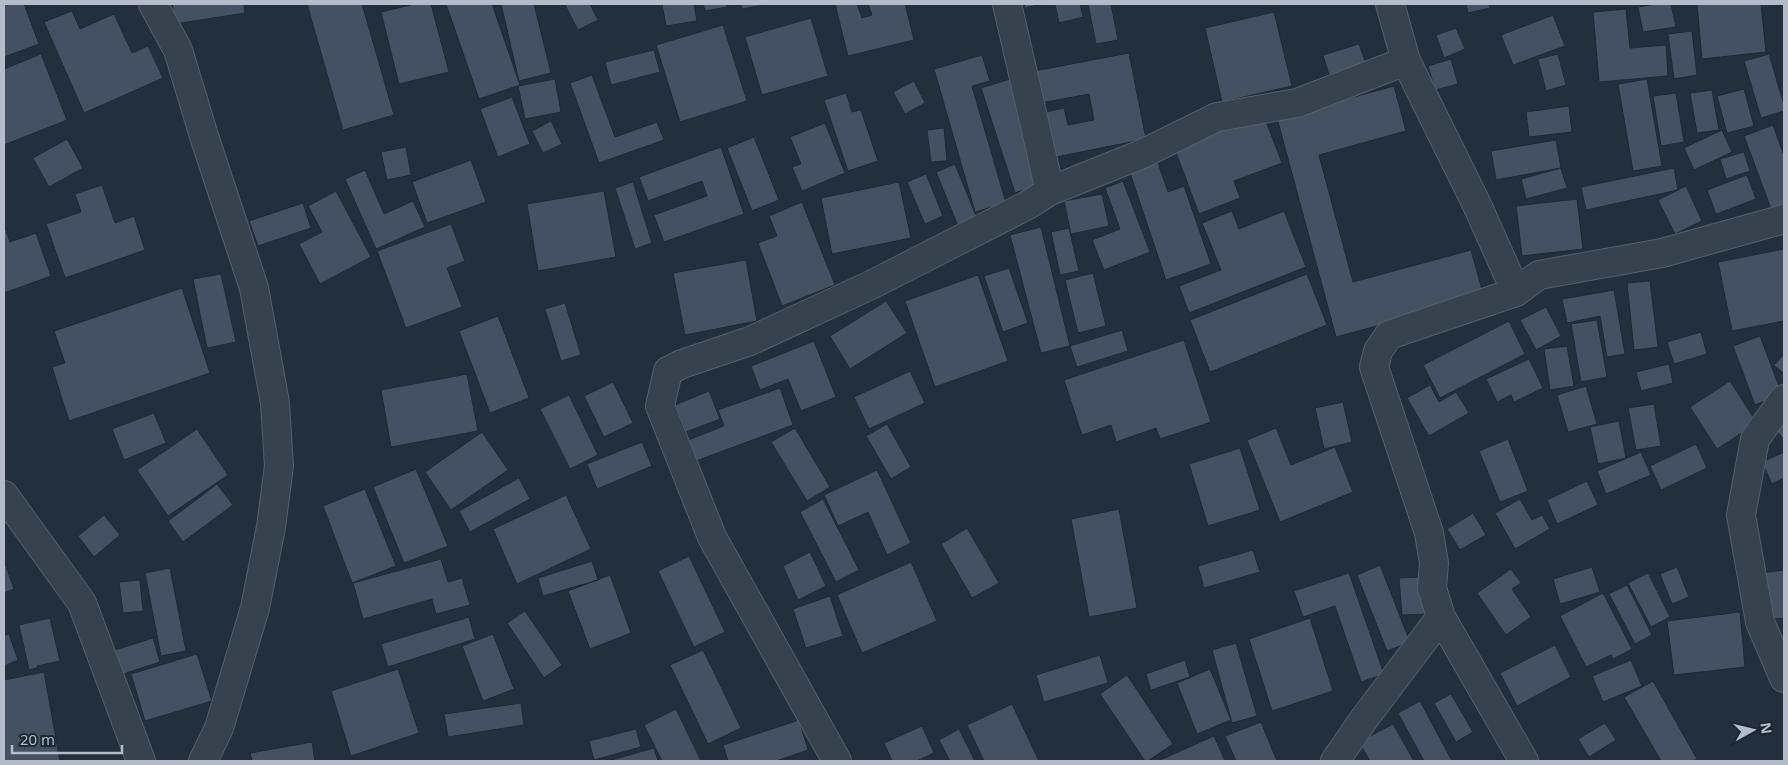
<svg xmlns="http://www.w3.org/2000/svg" width="1788" height="765" font-family="'Noto Sans',sans-serif">
  <style>
    .building { fill: #455162; stroke: #1f2835 }
    .lines { fill: none; stroke-linecap: round; stroke-linejoin: round }
    .minor-casing { stroke: #565f6c; stroke-width: 30 }
    .minor { stroke: #38414e; stroke-width: 28 }
  </style>
  <rect width="100%" height="100%" fill="#242f3e"/>
  <path class="building" d="M 4,4 L 24,4 L 39,44 L 4,57 Z
    M 172,4 L 244,4 L 245,13 L 175,24 Z
    M 307,4 L 362,4 L 394,115 L 343,130 Z
    M 415,4 L 431,4 L 449,72 L 399,84 L 381,12 Z
    M 446,4 L 492,4 L 520,85 L 479,99 Z
    M 501,4 L 534,4 L 551,73 L 519,81 Z
    M 568,4 L 590,4 L 598,20 L 578,30 L 565,5 Z
    M 662,4 L 694,4 L 697,21 L 666,26 Z
    M 703,4 L 727,4 L 727,7 L 705,11 Z
    M 741,4 L 769,4 L 742,9 Z
    M 835,4 L 857,4 L 862,18 L 872,15 L 868,4 L 905,4 L 914,40 L 848,56 Z
    M 1024,4 L 1041,4 L 1025,8 Z
    M 1055,4 L 1080,4 L 1083,17 L 1059,23 Z
    M 1088,4 L 1111,4 L 1118,40 L 1096,44 Z
    M 1466,4 L 1489,4 L 1490,8 L 1468,13 Z
    M 1657,4 L 1671,4 L 1676,27 L 1643,32 L 1638,7 Z
    M 1697,4 L 1761,4 L 1766,52 L 1702,59 Z
    M 1626,9 L 1630,48 L 1666,45 L 1668,76 L 1599,82 L 1593,12 Z
    M 72,11 L 80,29 L 114,14 L 132,53 L 148,46 L 163,78 L 84,113 L 44,22 Z
    M 1274,12 L 1292,86 L 1222,102 L 1205,28 Z
    M 1553,15 L 1565,46 L 1513,65 L 1501,35 Z
    M 811,18 L 828,76 L 762,95 L 745,37 Z
    M 723,25 L 747,101 L 680,122 L 656,45 Z
    M 1456,28 L 1465,49 L 1444,58 L 1436,35 Z
    M 1692,31 L 1697,75 L 1674,79 L 1668,34 Z
    M 1359,44 L 1366,63 L 1329,75 L 1323,55 Z
    M 654,50 L 660,72 L 611,85 L 605,62 Z
    M 1129,53 L 1146,139 L 1046,159 L 1037,114 L 1064,108 L 1068,125 L 1094,120 L 1089,94 L 1035,104 L 1029,72 Z
    M 41,54 L 67,120 L 4,145 L 4,69 Z
    M 1558,54 L 1566,85 L 1546,91 L 1538,59 Z
    M 1769,54 L 1784,105 L 1784,111 L 1761,118 L 1744,61 Z
    M 982,55 L 990,81 L 972,86 L 1006,203 L 975,212 L 934,69 Z
    M 1451,59 L 1458,84 L 1435,90 L 1428,66 Z
    M 592,75 L 615,137 L 657,122 L 664,140 L 599,163 L 570,83 Z
    M 555,79 L 561,112 L 525,119 L 518,86 Z
    M 1010,79 L 1044,183 L 1015,193 L 981,88 Z
    M 1647,79 L 1662,166 L 1633,171 L 1618,84 Z
    M 914,81 L 925,103 L 905,114 L 893,92 Z
    M 1394,86 L 1406,131 L 1319,155 L 1353,282 L 1471,250 L 1484,297 L 1336,337 L 1277,118 Z
    M 1744,89 L 1754,126 L 1727,133 L 1717,96 Z
    M 1712,90 L 1719,130 L 1697,133 L 1690,93 Z
    M 846,93 L 852,112 L 861,110 L 878,161 L 848,171 L 824,100 Z
    M 1676,93 L 1684,142 L 1661,146 L 1653,96 Z
    M 512,97 L 530,144 L 498,157 L 480,109 Z
    M 1569,106 L 1572,132 L 1529,137 L 1526,112 Z
    M 1263,113 L 1282,163 L 1234,181 L 1240,198 L 1199,214 L 1174,147 Z
    M 551,121 L 562,144 L 543,153 L 532,131 Z
    M 825,123 L 845,173 L 802,191 L 792,167 L 801,164 L 790,137 Z
    M 1773,125 L 1784,156 L 1784,204 L 1771,209 L 1744,136 Z
    M 944,128 L 947,161 L 931,162 L 927,130 Z
    M 1722,130 L 1732,152 L 1694,170 L 1684,148 Z
    M 754,137 L 779,200 L 752,211 L 727,148 Z
    M 67,139 L 83,168 L 49,187 L 33,158 Z
    M 1556,140 L 1561,168 L 1496,180 L 1491,151 Z
    M 406,147 L 411,175 L 387,180 L 381,152 Z
    M 721,147 L 744,214 L 664,242 L 654,215 L 707,196 L 702,181 L 648,201 L 639,177 Z
    M 1744,152 L 1750,171 L 1726,179 L 1720,159 Z
    M 471,160 L 486,202 L 427,223 L 412,182 Z
    M 1157,160 L 1168,192 L 1184,186 L 1211,264 L 1166,280 L 1129,170 Z
    M 955,164 L 979,223 L 960,231 L 936,172 Z
    M 1561,168 L 1567,188 L 1526,199 L 1521,179 Z
    M 1674,168 L 1678,190 L 1586,210 L 1581,187 Z
    M 365,170 L 384,214 L 413,201 L 425,227 L 376,249 L 345,179 Z
    M 926,174 L 943,216 L 925,224 L 907,182 Z
    M 1747,175 L 1756,199 L 1716,214 L 1707,190 Z
    M 1123,181 L 1150,252 L 1104,270 L 1092,240 L 1120,229 L 1105,188 Z
    M 633,182 L 652,243 L 635,249 L 615,188 Z
    M 899,182 L 911,238 L 832,254 L 821,198 Z
    M 102,185 L 115,223 L 134,216 L 145,250 L 65,278 L 46,224 L 81,212 L 75,194 Z
    M 1686,186 L 1702,221 L 1675,234 L 1658,200 Z
    M 336,191 L 371,257 L 320,284 L 299,244 L 322,232 L 308,206 Z
    M 604,191 L 616,257 L 538,271 L 527,204 Z
    M 1102,194 L 1109,226 L 1071,234 L 1064,201 Z
    M 1577,199 L 1583,249 L 1522,256 L 1516,206 Z
    M 802,202 L 835,285 L 782,306 L 758,243 L 777,236 L 769,216 Z
    M 303,203 L 311,228 L 258,246 L 249,221 Z
    M 1232,211 L 1239,229 L 1284,211 L 1306,267 L 1189,313 L 1179,286 L 1221,270 L 1202,223 Z
    M 451,224 L 465,261 L 447,268 L 462,307 L 406,328 L 377,251 Z
    M 4,225 L 10,242 L 36,233 L 51,276 L 4,293 Z
    M 1041,227 L 1070,346 L 1041,353 L 1010,235 Z
    M 1069,228 L 1079,271 L 1060,275 L 1051,232 Z
    M 1784,249 L 1784,321 L 1732,331 L 1718,262 Z
    M 746,260 L 757,321 L 685,335 L 673,273 Z
    M 1009,268 L 1028,323 L 1003,332 L 984,276 Z
    M 1093,273 L 1106,326 L 1078,333 L 1065,280 Z
    M 221,274 L 236,342 L 207,348 L 193,279 Z
    M 1307,274 L 1327,325 L 1210,372 L 1190,320 Z
    M 978,275 L 1008,361 L 935,387 L 905,301 Z
    M 1650,281 L 1658,347 L 1634,350 L 1627,283 Z
    M 182,288 L 210,373 L 69,421 L 52,367 L 65,363 L 54,331 Z
    M 1614,290 L 1625,354 L 1607,357 L 1600,316 L 1567,323 L 1562,299 Z
    M 886,301 L 907,333 L 850,369 L 830,336 Z
    M 565,303 L 581,355 L 561,361 L 545,309 Z
    M 1546,307 L 1561,336 L 1536,350 L 1520,320 Z
    M 498,316 L 529,398 L 490,413 L 459,331 Z
    M 1597,320 L 1607,377 L 1581,382 L 1571,324 Z
    M 1509,321 L 1525,354 L 1440,398 L 1423,365 Z
    M 1122,330 L 1128,351 L 1077,367 L 1070,346 Z
    M 1701,332 L 1707,354 L 1674,364 L 1667,342 Z
    M 1760,336 L 1782,394 L 1755,405 L 1733,346 Z
    M 1184,340 L 1211,422 L 1160,439 L 1156,428 L 1116,442 L 1111,425 L 1082,435 L 1064,380 Z
    M 814,341 L 836,397 L 801,411 L 788,379 L 760,390 L 751,366 Z
    M 1567,346 L 1574,386 L 1550,390 L 1544,349 Z
    M 1784,354 L 1784,374 L 1774,365 Z
    M 1529,359 L 1543,388 L 1514,402 L 1511,395 L 1497,402 L 1486,379 Z
    M 1669,364 L 1673,383 L 1641,391 L 1636,372 Z
    M 910,371 L 925,403 L 869,429 L 854,397 Z
    M 467,374 L 478,431 L 391,447 L 381,390 Z
    M 1730,381 L 1757,423 L 1717,449 L 1690,407 Z
    M 613,382 L 633,423 L 604,437 L 584,396 Z
    M 1430,385 L 1439,402 L 1456,392 L 1469,413 L 1429,436 L 1407,398 Z
    M 1586,386 L 1597,424 L 1568,432 L 1557,395 Z
    M 780,388 L 793,425 L 696,461 L 688,440 L 724,426 L 718,410 Z
    M 709,391 L 720,419 L 686,432 L 675,405 Z
    M 569,395 L 598,455 L 570,469 L 540,409 Z
    M 1343,402 L 1352,442 L 1324,449 L 1315,408 Z
    M 1654,404 L 1661,446 L 1636,450 L 1628,408 Z
    M 1784,409 L 1784,440 L 1769,421 Z
    M 154,413 L 166,443 L 124,460 L 112,429 Z
    M 1619,421 L 1626,458 L 1598,464 L 1590,427 Z
    M 887,424 L 911,467 L 891,479 L 866,436 Z
    M 795,428 L 830,487 L 807,501 L 771,442 Z
    M 1276,428 L 1291,465 L 1335,447 L 1353,492 L 1280,522 L 1247,440 Z
    M 197,429 L 228,475 L 168,516 L 137,470 Z
    M 482,432 L 508,470 L 451,510 L 425,472 Z
    M 1508,439 L 1528,491 L 1500,502 L 1479,451 Z
    M 642,442 L 652,466 L 597,489 L 587,464 Z
    M 1696,444 L 1707,468 L 1661,490 L 1650,466 Z
    M 1240,448 L 1260,510 L 1208,526 L 1189,464 Z
    M 1641,452 L 1651,475 L 1606,494 L 1597,471 Z
    M 1784,452 L 1784,478 L 1772,484 L 1762,462 Z
    M 416,469 L 448,546 L 404,563 L 373,487 Z
    M 877,470 L 911,543 L 887,555 L 868,512 L 838,526 L 824,495 Z
    M 519,478 L 530,499 L 470,532 L 459,511 Z
    M 1587,481 L 1598,505 L 1557,524 L 1547,500 Z
    M 217,484 L 233,505 L 183,542 L 168,521 Z
    M 365,489 L 396,566 L 352,583 L 323,506 Z
    M 566,495 L 591,549 L 517,584 L 493,529 Z
    M 823,499 L 859,570 L 836,582 L 800,512 Z
    M 1520,499 L 1532,520 L 1542,515 L 1550,529 L 1515,549 L 1495,513 Z
    M 1119,509 L 1137,608 L 1089,617 L 1071,519 Z
    M 1473,513 L 1486,535 L 1460,550 L 1447,529 Z
    M 104,515 L 120,535 L 94,557 L 78,536 Z
    M 967,528 L 999,583 L 972,598 L 941,544 Z
    M 1253,550 L 1260,572 L 1204,588 L 1198,566 Z
    M 810,552 L 826,586 L 798,600 L 783,566 Z
    M 689,556 L 725,632 L 694,647 L 658,571 Z
    M 441,559 L 448,582 L 462,578 L 470,605 L 436,614 L 432,599 L 363,619 L 353,583 Z
    M 4,561 L 14,589 L 4,593 Z
    M 592,561 L 598,580 L 543,596 L 538,578 Z
    M 911,562 L 937,621 L 862,653 L 837,595 Z
    M 1380,565 L 1410,642 L 1387,651 L 1357,575 Z
    M 1592,567 L 1600,592 L 1560,604 L 1553,579 Z
    M 1677,567 L 1689,597 L 1672,604 L 1660,574 Z
    M 170,568 L 186,651 L 161,656 L 145,573 Z
    M 1511,569 L 1521,583 L 1512,589 L 1531,617 L 1506,635 L 1477,593 Z
    M 1784,570 L 1784,618 L 1766,620 L 1760,573 Z
    M 1349,573 L 1384,674 L 1361,682 L 1335,606 L 1303,617 L 1294,591 Z
    M 1648,573 L 1670,617 L 1651,627 L 1628,583 Z
    M 610,575 L 631,633 L 590,649 L 568,591 Z
    M 1424,577 L 1425,614 L 1402,615 L 1399,578 Z
    M 140,580 L 143,611 L 123,613 L 119,582 Z
    M 1627,585 L 1652,635 L 1635,644 L 1609,594 Z
    M 1603,593 L 1632,649 L 1613,659 L 1611,655 L 1586,667 L 1560,616 Z
    M 830,596 L 843,636 L 806,648 L 793,609 Z
    M 525,611 L 562,665 L 544,678 L 507,623 Z
    M 1740,612 L 1745,667 L 1674,675 L 1667,621 Z
    M 469,617 L 475,639 L 388,667 L 381,644 Z
    M 50,618 L 60,661 L 37,666 L 37,668 L 29,670 L 19,625 Z
    M 1310,618 L 1333,691 L 1272,711 L 1249,639 Z
    M 9,634 L 18,660 L 4,666 L 4,636 Z
    M 493,634 L 514,689 L 483,701 L 462,646 Z
    M 153,638 L 160,662 L 123,674 L 115,650 Z
    M 1236,643 L 1257,716 L 1232,723 L 1212,650 Z
    M 1555,645 L 1571,677 L 1517,706 L 1500,673 Z
    M 703,650 L 741,728 L 708,744 L 670,665 Z
    M 197,654 L 212,701 L 145,721 L 131,674 Z
    M 1100,655 L 1108,683 L 1044,702 L 1036,675 Z
    M 1185,660 L 1190,677 L 1151,690 L 1146,674 Z
    M 1631,660 L 1642,686 L 1603,702 L 1592,676 Z
    M 398,669 L 419,733 L 351,756 L 331,691 Z
    M 1210,669 L 1231,720 L 1197,734 L 1177,683 Z
    M 44,672 L 60,761 L 4,761 L 4,680 Z
    M 1127,675 L 1173,744 L 1148,761 L 1145,761 L 1100,694 Z
    M 1653,681 L 1697,759 L 1693,761 L 1661,761 L 1624,697 Z
    M 1451,694 L 1473,732 L 1456,742 L 1434,703 Z
    M 1420,701 L 1452,761 L 1424,761 L 1398,713 Z
    M 521,703 L 524,725 L 448,737 L 444,714 Z
    M 1012,704 L 1039,761 L 984,761 L 967,725 Z
    M 676,709 L 701,761 L 662,761 L 644,725 Z
    M 799,720 L 808,750 L 776,761 L 728,761 L 723,745 Z
    M 1261,722 L 1277,761 L 1236,761 L 1225,736 Z
    M 1605,723 L 1616,740 L 1589,757 L 1578,739 Z
    M 1393,724 L 1414,761 L 1370,761 L 1359,742 Z
    M 922,726 L 934,753 L 917,761 L 892,761 L 884,743 Z
    M 636,729 L 641,747 L 594,760 L 589,741 Z
    M 959,729 L 975,761 L 950,761 L 939,740 Z
    M 1214,736 L 1225,761 L 1158,761 Z
    M 312,742 L 315,761 L 252,761 L 250,753 Z
    M 654,748 L 658,761 L 608,761 Z"/>
  <g class="lines">
    <g class="minor-casing">
      <path id="minor" d="M 153,4 L 178,50 L 204,136 L 254,288 L 275,403 L 279,466 L 271,527 L 255,608 L 219,728 L 203,761
        M 1007,4 L 1050,191
        M 1390,4 L 1406,61 L 1477,205 L 1516,292 L 1539,275 L 1662,253 L 1784,219
        M 1516,292 L 1389,335 L 1378,351 L 1374,367 L 1429,533 L 1434,563 L 1432,588 L 1441,617 L 1524,761
        M 1784,399 L 1755,439 L 1741,515 L 1760,622 L 1784,678
        M 4,495 L 82,603 L 141,761
        M 837,761 L 712,537 L 660,406 L 668,371 L 682,364 L 750,341 L 871,285 L 1026,206 L 1050,191 L 1142,154 L 1217,117 L 1297,103 L 1406,61
        M 1335,761 L 1364,719 L 1441,617"/>
    </g>
    <use href="#minor" class="minor"/>
  </g>
  <rect width="1788" height="765" fill="none" stroke="#b4bcc9" stroke-width="10"/>
  <g transform="translate(1753 730) rotate(82)" stroke="#1d2633" stroke-width="4" paint-order="stroke">
  <path d="M0-4L9 19L0 12L-9 19Z" fill="#b4bcc9"/>
  <text y="-8" font-size="14" font-weight="bold" text-anchor="middle" fill="#b4bcc9">N</text>
  </g>
  <path d="M12 745v8h110v-8" fill="none" stroke="#b4bcc9" stroke-width="2.5"/>
  <text x="20" y="745" font-size="15" fill="#b4bcc9" stroke="#1d2633" stroke-width="4" paint-order="stroke">20 m</text>
</svg>
